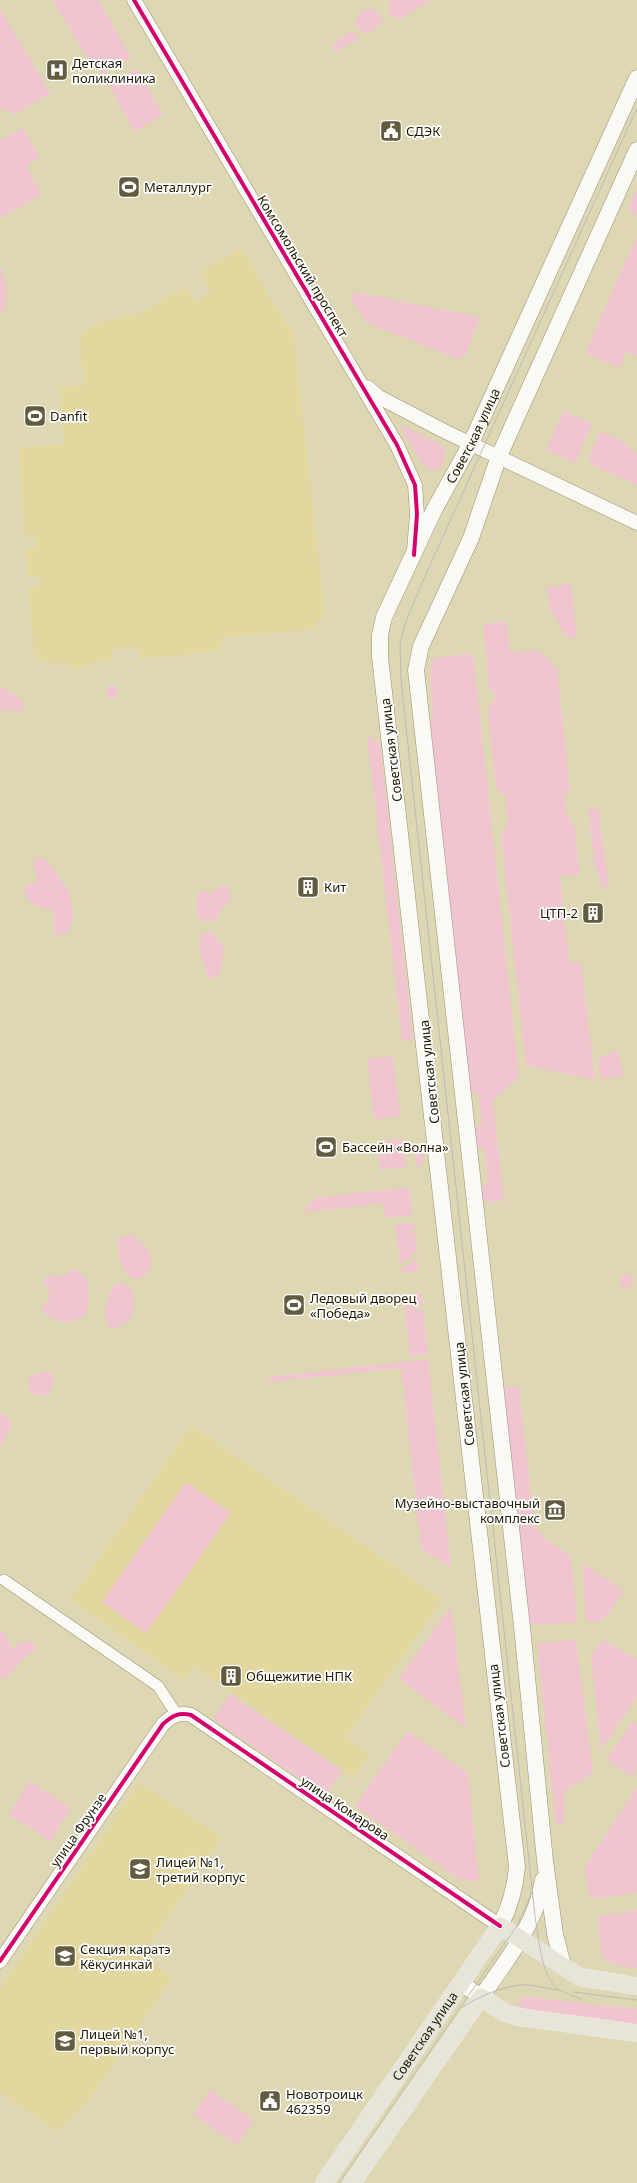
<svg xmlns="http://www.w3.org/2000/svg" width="637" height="2183" font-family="'Noto Sans',sans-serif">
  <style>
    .built { fill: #e2d89f }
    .green { fill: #f0c5d0 }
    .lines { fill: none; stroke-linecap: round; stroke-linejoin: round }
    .minor-casing { stroke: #969175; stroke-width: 12 }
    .tertiary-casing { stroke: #969175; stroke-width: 15 }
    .secondary-casing { stroke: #969175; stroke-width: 17 }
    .primary-casing { stroke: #f0eddd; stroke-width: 18 }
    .minor { stroke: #faf9f4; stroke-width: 11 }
    .tertiary { stroke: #faf9f4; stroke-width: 14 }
    .secondary { stroke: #faf9f4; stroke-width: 16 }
    .primary { stroke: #e7e5da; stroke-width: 17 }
    .tram { stroke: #bebcb2; stroke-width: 1 }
    .cycleway-casing { stroke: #fff; stroke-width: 6 }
    .cycleway { stroke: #d6006c; stroke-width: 4 }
    .labels { text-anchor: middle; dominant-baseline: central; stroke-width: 3.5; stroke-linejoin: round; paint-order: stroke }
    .poi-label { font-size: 13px; fill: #1d1801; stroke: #fff; text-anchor: start }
    .street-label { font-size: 13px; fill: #1d1801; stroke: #fff }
  </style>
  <rect width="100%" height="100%" fill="#ded7b4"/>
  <path class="built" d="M 242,248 L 288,327 L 293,329 L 325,613 L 313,629 L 222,638 L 220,651 L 139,659 L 138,647 L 112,649 L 112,661 L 87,663 L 87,668 L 70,669 L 69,662 L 48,664 L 48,660 L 35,661 L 28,587 L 40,586 L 39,576 L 28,577 L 25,548 L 36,547 L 35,535 L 25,537 L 18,448 L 64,444 L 59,387 L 84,385 L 79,335 L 99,323 L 141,312 L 186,287 L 196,303 L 211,292 L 200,272 Z
    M 191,1425 L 443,1600 L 346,1737 L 370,1754 L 354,1777 L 194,1666 L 184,1680 L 70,1600 Z
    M 139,1782 L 222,1837 L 142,1956 L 173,1977 L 90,2099 L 58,2132 L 0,2093 L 0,1989 Z"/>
  <path class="green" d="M 53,0 L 98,0 L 131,58 L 102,74 L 83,52 Z
    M 390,0 L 432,0 L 400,19 L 390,15 L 388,11 Z
    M 369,8 C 378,10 381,13 383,22 L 369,33 L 364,33 L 355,25 C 356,16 360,11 369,8 Z
    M 0,9 L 50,93 L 15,114 L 3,108 L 0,110 Z
    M 350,32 L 356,34 L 359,39 L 335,52 L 333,48 L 335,42 Z
    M 137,68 L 163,115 L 134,132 L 109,85 Z
    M 23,128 L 40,157 L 26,166 L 42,194 L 0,218 L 0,141 Z
    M 637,188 L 637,216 L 631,213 L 628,208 Z
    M 637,236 L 637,356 L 626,351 L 619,368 L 585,353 Z
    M 0,264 L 7,287 L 5,311 L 0,311 Z
    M 353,292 L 480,317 L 465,356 L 458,359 L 367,323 L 351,300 Z
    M 563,411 L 592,424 L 575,463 L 546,450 Z
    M 403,426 L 443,446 C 448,453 444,462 439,469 L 431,471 L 423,465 L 401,429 Z
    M 600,432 L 621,440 L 637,454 L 637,485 L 592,465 L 588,459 Z
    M 571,584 L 577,637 L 567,638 L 549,607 L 547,587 Z
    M 507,621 L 510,652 L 538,650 L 557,669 L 570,790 L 564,796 L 567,816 L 574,825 L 580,874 L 560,877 L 569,963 L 581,962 L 595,1080 L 526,1065 L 501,836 L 508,822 L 505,795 L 496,789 L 488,710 L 496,695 L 489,688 L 483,624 Z
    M 473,653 L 519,1077 L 493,1101 L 504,1201 L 487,1202 L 480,1196 L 479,1186 L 488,1185 L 484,1147 L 475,1148 L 473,1127 L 482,1126 L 478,1092 L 469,1093 L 427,722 L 433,721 L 430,673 L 433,658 Z
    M106 692a6 6 0 1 1 12 0a6 6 0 1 1-12 0Z
    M 0,687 L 16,695 L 25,705 L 19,712 L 0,709 Z
    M 367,736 L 380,743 L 413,1039 L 402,1041 Z
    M 598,807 L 609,887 L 603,888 L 594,862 L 588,808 Z
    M 35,857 L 44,859 L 52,867 L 69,891 L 73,917 L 68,933 L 54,937 L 54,912 C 38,905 27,907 23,887 L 38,881 L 34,868 Z
    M 223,886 L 229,887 L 231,896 L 228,904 L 221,907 C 221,920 211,924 200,920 L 197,913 L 197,894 L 203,891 L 209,894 Z
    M 207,931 L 212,932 L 224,947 L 220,973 L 216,978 L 207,977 L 200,952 L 200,935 Z
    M 619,1050 L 623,1077 L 600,1079 L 598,1058 Z
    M 393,1056 L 400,1116 L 374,1119 L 367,1059 Z
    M 403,1139 L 406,1167 L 380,1170 L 377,1142 Z
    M 414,1146 L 421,1146 L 425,1153 L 423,1162 L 416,1167 Z
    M 409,1187 L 412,1215 L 385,1218 L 383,1203 L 302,1213 L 316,1198 Z
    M 413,1222 L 417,1252 L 400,1264 L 395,1224 Z
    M 132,1234 C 150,1248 163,1269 135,1280 C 118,1268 119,1257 117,1238 Z
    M 417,1257 L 419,1271 L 401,1273 L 400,1270 Z
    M 73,1269 C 95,1277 90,1297 85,1316 L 69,1323 L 55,1320 L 40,1309 L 49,1300 L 49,1290 L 43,1281 L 50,1275 L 63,1276 Z
    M 624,1274 L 633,1276 L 630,1287 L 622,1288 L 620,1285 L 621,1276 Z
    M 122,1283 L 132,1289 C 138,1311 133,1324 110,1329 C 100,1316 107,1300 113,1286 Z
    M 421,1293 L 423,1306 L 404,1299 L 403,1295 Z
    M 404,1304 L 423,1311 L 428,1354 L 410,1356 Z
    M 428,1359 L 451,1567 L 421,1549 L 401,1368 L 270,1382 L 270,1377 Z
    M 46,1371 L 53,1375 L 53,1383 L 49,1395 L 35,1395 L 29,1391 L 28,1381 L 31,1375 Z
    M 519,1386 L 534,1525 L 545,1539 L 571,1556 L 577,1622 L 530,1625 L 501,1388 Z
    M 0,1413 L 10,1419 L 11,1426 L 0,1448 Z
    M 186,1482 L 231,1513 L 146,1633 L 102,1602 Z
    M 582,1563 L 624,1591 L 611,1611 L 601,1621 L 586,1622 Z
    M 451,1606 L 466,1728 L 399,1679 Z
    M 0,1630 L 5,1633 L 13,1651 L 19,1641 L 32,1642 L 37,1648 L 22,1660 L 6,1679 L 0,1675 Z
    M 602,1639 L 637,1660 L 637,1696 L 601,1751 L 591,1656 Z
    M 576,1640 L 593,1773 L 564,1792 L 564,1823 L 556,1824 L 537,1643 Z
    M 230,1694 L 342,1771 L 325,1796 L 213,1719 Z
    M 631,1722 L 637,1726 L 637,1768 L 632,1777 L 607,1760 Z
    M 407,1731 L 468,1773 L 479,1882 L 459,1879 L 355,1806 Z
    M 30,1781 L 71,1809 L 50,1841 L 9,1814 Z
    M 637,1787 L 637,1892 L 595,1899 L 589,1895 L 585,1867 Z
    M 637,1910 L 637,1968 L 615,1965 L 602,1957 L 597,1917 Z
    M 532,1997 L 637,2009 L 637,2027 L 516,2009 L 521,1998 Z
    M 210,2090 L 254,2120 L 237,2145 L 193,2115 Z"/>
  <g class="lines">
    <g class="minor-casing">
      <path id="minor" d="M 4,1580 L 158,1686 L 177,1715"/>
    </g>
    <g class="tertiary-casing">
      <path id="tertiary" d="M 134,0 L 397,445 L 415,485 L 417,514 L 414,550
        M 367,387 L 379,397 L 444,431 L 637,523
        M 0,1961 L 163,1724 C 172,1716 178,1712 191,1715 L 500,1926"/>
    </g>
    <g class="secondary-casing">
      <g id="secondary">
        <path id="s1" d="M 500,1926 C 510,1907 515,1889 517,1867 C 469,1464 428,1060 380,657 L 380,635 L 384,617 L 434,510 L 471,443 L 637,78"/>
        <path d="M 563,1965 L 555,1934 L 545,1861 L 523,1636 L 416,670 L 421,646 L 471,538 L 499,456 L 637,150"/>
        <path d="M 461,1983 L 481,1997 C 506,1961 536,1925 543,1880"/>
      </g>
    </g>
    <g class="primary-casing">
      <g id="primary">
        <path id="s2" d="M 324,2183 L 500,1926 L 580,1977 L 637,1986"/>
        <path d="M 352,2183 L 481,1997 L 505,2013 L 519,2017 L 637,2033"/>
      </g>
    </g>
    <use href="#minor" class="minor"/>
    <use href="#tertiary" class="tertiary"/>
    <use href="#secondary" class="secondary"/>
    <use href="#primary" class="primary"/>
    <path class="tram" d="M 573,1992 L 637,2000
      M 581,1999 C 572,1995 559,1992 553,1984 C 541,1970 538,1934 535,1916 L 401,680 L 400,644 L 406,621 L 422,583 L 637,108
      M 462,2007 C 479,1997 500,1987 520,1985 C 532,1984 547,1989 560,1990
      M 339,2183 L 518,1924 L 531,1894"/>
    <g class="cycleway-casing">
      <path id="cycleway" d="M 134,0 L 397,445 L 415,485 L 417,514 L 414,555
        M 0,1961 L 163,1724 C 172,1716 178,1712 191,1715 L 500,1926"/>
    </g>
    <use href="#cycleway" class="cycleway"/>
  </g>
  <defs>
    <g id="hospital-square" transform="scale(1.15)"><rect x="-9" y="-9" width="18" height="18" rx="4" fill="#615b40" stroke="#fff"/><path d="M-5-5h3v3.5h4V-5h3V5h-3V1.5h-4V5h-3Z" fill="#fff"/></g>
    <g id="civic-square" transform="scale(1.15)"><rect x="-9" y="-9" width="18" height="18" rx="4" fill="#615b40" stroke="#fff"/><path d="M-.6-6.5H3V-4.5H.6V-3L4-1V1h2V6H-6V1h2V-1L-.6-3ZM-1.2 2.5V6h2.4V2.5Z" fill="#fff"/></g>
    <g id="stadium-square" transform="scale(1.15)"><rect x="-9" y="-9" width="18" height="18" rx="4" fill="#615b40" stroke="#fff"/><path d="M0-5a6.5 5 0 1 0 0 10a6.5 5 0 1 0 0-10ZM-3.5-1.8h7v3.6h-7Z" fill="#fff"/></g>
    <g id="building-square" transform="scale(1.15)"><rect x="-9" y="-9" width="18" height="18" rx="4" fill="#615b40" stroke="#fff"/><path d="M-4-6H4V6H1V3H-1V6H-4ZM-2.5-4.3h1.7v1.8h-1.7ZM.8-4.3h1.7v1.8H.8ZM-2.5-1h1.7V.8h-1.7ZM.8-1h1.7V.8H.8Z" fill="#fff"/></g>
    <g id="museum-square" transform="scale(1.15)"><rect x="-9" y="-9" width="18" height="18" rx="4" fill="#615b40" stroke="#fff"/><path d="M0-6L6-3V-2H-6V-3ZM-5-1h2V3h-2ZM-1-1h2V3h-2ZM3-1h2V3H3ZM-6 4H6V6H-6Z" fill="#fff"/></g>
    <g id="school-square" transform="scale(1.15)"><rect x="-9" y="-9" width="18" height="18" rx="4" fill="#615b40" stroke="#fff"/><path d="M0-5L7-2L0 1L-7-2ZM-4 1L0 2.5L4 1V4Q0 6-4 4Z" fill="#fff"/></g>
  </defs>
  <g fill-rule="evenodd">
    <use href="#hospital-square" x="57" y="70"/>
    <use href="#civic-square" x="391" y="131"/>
    <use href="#stadium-square" x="129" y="187"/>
    <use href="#stadium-square" x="35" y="416"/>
    <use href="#building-square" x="308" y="887"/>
    <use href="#building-square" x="593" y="913"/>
    <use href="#stadium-square" x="326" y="1147"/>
    <use href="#stadium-square" x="294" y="1305"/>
    <use href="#museum-square" x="555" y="1510"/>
    <use href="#building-square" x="231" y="1676"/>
    <use href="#school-square" x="140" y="1869"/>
    <use href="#school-square" x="65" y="1956"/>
    <use href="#school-square" x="65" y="2041"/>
    <use href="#civic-square" x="270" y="2101"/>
  </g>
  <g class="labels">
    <g class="poi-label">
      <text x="72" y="63">Детская<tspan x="72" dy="15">поликлиника</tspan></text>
      <text x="406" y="131">СДЭК</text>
      <text x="144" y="187">Металлург</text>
      <text x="50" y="416">Danfit</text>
      <text x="324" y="887">Кит</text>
      <text x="578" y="913" text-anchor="end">ЦТП-2</text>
      <text x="342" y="1147">Бассейн «Волна»</text>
      <text x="310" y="1298">Ледовый дворец<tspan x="310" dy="15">«Победа»</tspan></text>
      <text x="540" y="1503" text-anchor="end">Музейно-выставочный<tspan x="540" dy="15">комплекс</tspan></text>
      <text x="246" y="1676">Общежитие НПК</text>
      <text x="156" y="1862">Лицей №1,<tspan x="156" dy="15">третий корпус</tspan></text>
      <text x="80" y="1949">Секция каратэ<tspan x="80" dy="15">Кёкусинкай</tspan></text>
      <text x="80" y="2034">Лицей №1,<tspan x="80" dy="15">первый корпус</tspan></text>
      <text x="286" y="2094">Новотроицк<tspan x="286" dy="15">462359</tspan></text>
    </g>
    <g class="street-label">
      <text transform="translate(303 266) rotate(59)">Комсомольский проспект</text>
      <text stroke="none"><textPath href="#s1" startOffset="1522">Советская улица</textPath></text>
      <text transform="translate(391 750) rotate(-97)">Советская улица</text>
      <text transform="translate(429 1072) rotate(-96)">Советская улица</text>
      <text transform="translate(464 1394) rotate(-96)">Советская улица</text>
      <text transform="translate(499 1716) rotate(-97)">Советская улица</text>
      <text transform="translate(345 1808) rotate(34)">улица Комарова</text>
      <text transform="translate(78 1830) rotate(-55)">улица Фрунзе</text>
      <text stroke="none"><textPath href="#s2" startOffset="178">Советская улица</textPath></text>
    </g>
  </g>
</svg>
